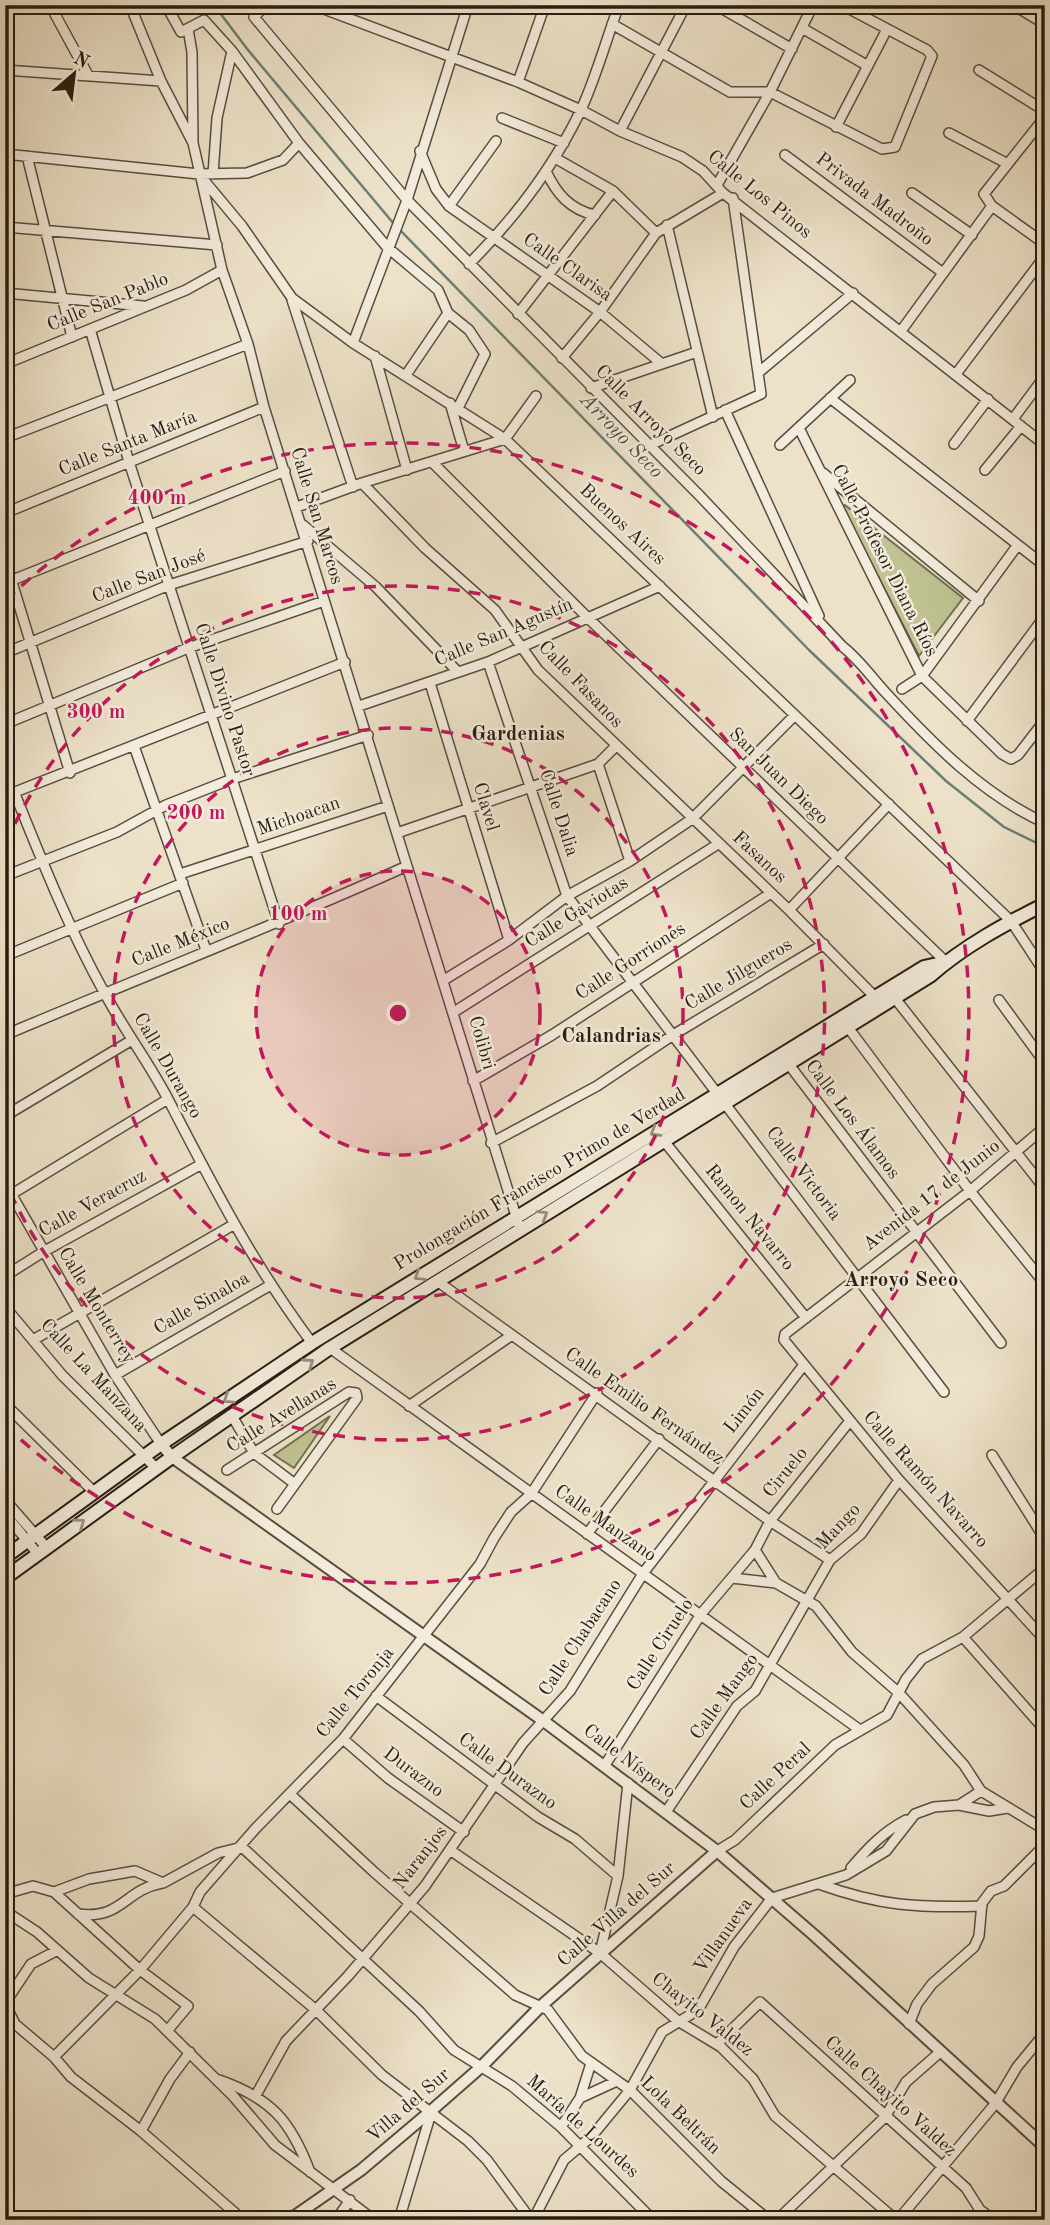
<svg xmlns="http://www.w3.org/2000/svg" width="1050" height="2225" font-family="'Old Standard TT',serif">
  <style>
    .green { fill: #bfc292; stroke: #727052; stroke-width: 2 }
    .lines { fill: none; stroke-linecap: round; stroke-linejoin: round }
    .stream { stroke: #6b7e73; stroke-width: 2.5 }
    .minor-casing { stroke: #584e3f; stroke-width: 12 }
    .tertiary-casing { stroke: #584e3f; stroke-width: 14 }
    .secondary-casing { stroke: #261d11; stroke-width: 16 }
    .minor { stroke: #f3ecdc; stroke-width: 9 }
    .tertiary { stroke: #f3ecdc; stroke-width: 10 }
    .secondary { stroke: #f3ecdc; stroke-width: 12 }
    .oneway { stroke: #978f81 }
    .ring { fill: none; stroke: #c2185b; stroke-width: 3.5; stroke-dasharray: 12 9 }
    .labels { text-anchor: middle; dominant-baseline: central; stroke-width: 5; stroke-linejoin: round; paint-order: stroke }
    .street-label { font-size: 19px; fill: #261d11; stroke: #f3ecdc }
    .water-label { font-size: 21px; font-style: italic; fill: #4e554a; stroke: #f3ecdc }
    .neighbourhood-label { font-size: 21px; font-weight: bold; fill: #261d11; stroke: #f3ecdc }
    .centre { fill: #c2185b; stroke: #f3ecdc; stroke-width: 3.5 }
    .ring-label { font-size: 21px; text-anchor: middle; font-weight: bold; fill: #c2185b; stroke: #f3ecdc; stroke-width: 5; stroke-linejoin: round; paint-order: stroke }
  </style>
  <rect width="100%" height="100%" fill="#ede2c9"/>
  <filter id="stains"><feTurbulence type="fractalNoise" baseFrequency=".00286" numOctaves="4"/><feColorMatrix values="0 0 0 0 .2 0 0 0 0 .09 0 0 0 0 .02 0 0 0 .5 -.17"/></filter>
  <radialGradient id="worn" r=".72"><stop offset=".6" stop-color="#630" stop-opacity="0"/><stop offset="1" stop-color="#630" stop-opacity=".3"/></radialGradient>
  <path class="green" d="M 845,505 L 963,598 L 919,656 L 842,506 Z
    M 330,1416 L 294,1468 L 274,1455 Z"/>
  <g class="lines">
    <path class="stream" d="M 214,5 L 248,50 L 394,224
      M 399,229 L 809,650 L 946,781 L 1004,827 L 1045,847"/>
    <g class="minor-casing">
      <path id="minor" d="M 50,5 L 88,75
        M 130,5 L 161,81 L 193,143 L 222,270 L 248,344 L 264,407 L 520,1229
        M 166,5 L 181,32 L 204,20 L 232,51 L 299,143 L 387,247 L 438,290 L 448,313 L 469,330 L 485,354 L 458,408
        M 266,5 L 254,17 L 407,200 L 699,495 L 842,646 C 860,660 871,677 886,693 C 932,743 983,795 1045,823
        M 313,5 L 518,82 L 581,110 L 620,131 L 682,157 L 703,171 L 723,193 L 1045,445
        M 716,5 L 792,49
        M 1013,5 L 1045,24
        M 5,7 L 51,8
        M 612,24 L 730,92 L 770,92 L 882,149 L 895,147 L 932,56 L 927,50 L 842,5
        M 802,28 L 868,66
        M 188,29 L 192,52 L 193,142
        M 5,70 L 161,81
        M 979,70 L 1045,111
        M 518,82 L 545,5
        M 1045,117 L 984,194 L 992,206 L 1045,244
        M 502,118 L 564,143
        M 836,127 L 886,31
        M 620,131 L 686,5
        M 949,133 L 1006,163
        M 420,151 L 436,189 L 449,206 L 600,312 L 662,364
        M 5,154 L 199,174 L 247,173 L 283,160 L 299,143
        M 785,155 L 943,273
        M 27,156 L 72,337
        M 555,158 L 613,191 L 656,233
        M 546,171 C 556,193 570,210 595,215
        M 213,174 L 217,118 L 232,51
        M 202,178 L 242,226 L 292,298 L 353,343 L 505,439 L 1011,921 L 1045,973
        M 717,185 L 770,92 L 813,5
        M 912,193 L 972,235
        M 449,206 L 496,141
        M 667,225 L 713,417
        M 5,227 L 217,245
        M 469,264 C 514,219 552,169 580,112 C 596,78 606,40 619,5
        M 5,293 L 143,306
        M 292,300 L 353,487
        M 518,314 L 613,191
        M 90,329 L 129,462 L 279,924
        M 901,331 L 992,206
        M 353,343 L 407,200 L 468,5
        M 375,356 L 407,470
        M 562,358 L 600,312 L 656,233 L 723,193
        M 5,364 L 186,290 L 222,270
        M 758,373 L 853,293
        M 956,374 L 1045,256
        M 406,375 L 448,313
        M 591,388 L 697,352
        M 830,398 L 1045,566
        M 450,403 L 464,451
        M 725,410 L 819,616
        M 1013,419 L 1045,376
        M 799,428 L 922,676 L 1002,754 L 1011,759 L 1018,755 L 1045,720
        M 5,438 L 248,344
        M 505,439 L 536,396
        M 954,444 L 988,399
        M 780,445 L 850,380
        M 648,446 L 761,394 L 733,198
        M 432,462 L 587,617 L 946,962
        M 985,470 L 1021,426
        M 823,473 L 979,601
        M 362,483 L 425,548 L 495,610 L 538,670 L 789,910 L 875,997
        M 297,507 L 362,483 L 505,439
        M 5,513 L 264,407
        M 303,525 L 376,587 L 458,672
        M 5,559 L 70,773
        M 5,583 L 285,471
        M 5,653 L 169,585 L 308,541
        M 488,662 L 567,896 L 944,1392
        M 430,683 L 509,940
        M 902,689 L 922,676 L 1017,546
        M 359,706 L 488,662 L 660,586
        M 967,721 L 1045,616
        M 5,724 L 188,648 L 324,601
        M 134,746 L 206,950
        M 598,764 L 630,861
        M 15,794 C 42,861 69,929 104,992 C 124,1030 150,1064 169,1101 C 214,1188 253,1264 312,1343
        M 5,796 L 345,662
        M 397,833 L 598,764 L 615,747
        M 180,874 L 388,806
        M 5,876 L 117,832 L 166,805 L 232,779 L 368,735
        M 789,910 L 889,804
        M 5,956 L 183,883
        M 444,980 L 509,940 L 567,896 L 630,861 L 692,819 L 795,715
        M 894,997 L 1045,1189
        M 999,1000 L 1045,1063
        M 454,1012 L 718,844
        M 844,1022 L 970,1191 L 1045,1284
        M 5,1035 C 139,978 274,926 407,866
        M 787,1062 L 1001,1343
        M 473,1081 L 552,1035 L 771,893
        M 5,1116 L 132,1040
        M 1045,1127 L 970,1191 L 785,1334 L 784,1340 L 899,1480 L 1045,1640
        M 664,1141 L 806,1318
        M 491,1143 L 597,1086 L 673,1035 L 824,944
        M 5,1183 L 115,1375 L 161,1444
        M 12,1194 L 168,1099
        M 5,1276 L 43,1252 L 200,1165
        M 437,1281 L 770,1521 L 830,1560
        M 5,1307 L 62,1375 L 156,1468
        M 33,1340 L 233,1225
        M 330,1348 L 860,1730
        M 115,1375 L 269,1286
        M 5,1404 L 94,1492
        M 409,1406 L 512,1335
        M 232,1416 L 254,1453 L 295,1484
        M 992,1455 L 1045,1539
        M 227,1470 L 349,1392 L 356,1393 L 357,1398 L 277,1509
        M 5,1500 L 46,1547
        M 5,1514 L 38,1554
        M 587,1534 L 659,1439
        M 755,1550 L 776,1583
        M 732,1578 L 776,1583 L 816,1606 L 852,1652 L 899,1693 L 964,1765 L 981,1791 L 1045,1830
        M 963,1637 L 1045,1730
        M 376,1696 L 538,1817 L 575,1839 L 618,1876
        M 343,1739 L 388,1778 L 464,1832
        M 605,1765 L 701,1614 L 755,1550 L 770,1521 L 849,1422
        M 291,1795 L 374,1872 L 515,1995 L 548,2010 L 582,2056 L 630,2090 L 721,2181 L 769,2220
        M 959,1805 L 989,1811 L 1008,1808
        M 666,1812 L 737,1706 L 755,1691 L 830,1560 L 861,1534 L 899,1480
        M 450,1850 L 600,1953 L 678,2021 L 721,2047 L 753,2079 L 775,2116 L 896,2220
        M 717,1851 L 735,1840 L 835,1745 L 887,1715 L 906,1679 L 922,1659 L 963,1637 L 1045,1568
        M 851,1868 C 868,1848 883,1832 906,1820
        M 819,1884 C 880,1906 917,1908 982,1906
        M 54,1892 L 140,1970 L 188,2006 L 167,2031
        M 5,1894 L 33,1886 L 54,1892 L 89,1879 L 135,1871 L 163,1883 L 218,1853 L 242,1847 L 419,2011 L 454,2050 L 512,2086 L 561,2127 L 653,2220
        M 193,1907 L 316,2010 L 382,2075 L 468,2141 L 487,2160 L 531,2220
        M 5,1911 L 37,1932 L 89,1978 L 155,2019 L 233,2096 L 275,2145 L 374,2220
        M 78,1914 C 122,1920 124,1890 162,1883
        M 600,1953 L 618,1876 L 628,1783
        M 5,2003 L 31,1964 L 56,1951
        M 5,2004 L 15,2024 L 54,2057 L 71,2077 L 141,2131 L 243,2220
        M 909,2024 L 917,2004 L 932,1984 L 974,1947 L 979,1936 L 982,1903 L 991,1891 L 1004,1886 L 1045,1845
        M 717,2044 L 760,2002 L 966,2188 L 980,2210 L 994,2220
        M 54,2057 L 140,1970 L 193,1907 L 200,1892 L 256,1828 L 343,1739 L 480,1564 L 494,1538 L 511,1512 L 531,1494 L 597,1393
        M 219,2080 C 271,2098 291,2121 310,2172
        M 256,2095 L 286,2041 L 348,1976 L 425,1886 L 523,1743 L 570,1691 L 644,1572 L 803,1366
        M 580,2098 L 617,2081
        M 561,2127 L 580,2098 L 591,2063
        M 141,2131 L 170,2079 L 190,2052
        M 336,2220 L 350,2200
        M 399,2220 L 432,2110
        M 533,2220 L 564,2160 L 592,2136 L 630,2090 L 662,2032 L 698,2010 L 734,1947 L 772,1898 L 846,1875 L 886,1851 L 915,1814 L 934,1807 L 959,1805 L 981,1791
        M 777,2220 L 885,2117 L 906,2082 L 939,2053
        M 898,2220 L 995,2104 L 1017,2067 L 1045,2033"/>
    </g>
    <g class="tertiary-casing">
      <path id="tertiary" d="M 161,1444 L 172,1457 L 545,1722 L 717,1851 L 815,1936 L 1045,2147
        M 289,2220 L 361,2170 L 432,2110 L 481,2067 L 541,2006 L 717,1851"/>
    </g>
    <g class="secondary-casing">
      <path id="secondary" d="M 5,1557 L 161,1444 L 312,1343 L 924,967 L 942,963
        M 5,1578 L 172,1457 L 330,1348 L 930,976 C 964,946 1005,924 1045,904"/>
    </g>
    <use href="#minor" class="minor"/>
    <use href="#tertiary" class="tertiary"/>
    <use href="#secondary" class="secondary"/>
  </g>
  <defs><path id="oneway-chevron" d="M-2-3.5L2.5 0L-2 3.5" fill="none" stroke-width="1.6" stroke-linecap="round" stroke-linejoin="round" transform="scale(1.75)"/></defs>
  <g class="oneway">
    <use href="#oneway-chevron" transform="translate(655 1132) rotate(149)"/>
    <use href="#oneway-chevron" transform="translate(543 1215) rotate(-32)"/>
    <use href="#oneway-chevron" transform="translate(419 1276) rotate(148)"/>
    <use href="#oneway-chevron" transform="translate(309 1363) rotate(-35)"/>
    <use href="#oneway-chevron" transform="translate(228 1399) rotate(146)"/>
    <use href="#oneway-chevron" transform="translate(80 1523) rotate(-36)"/>
  </g>
  <circle cx="398" cy="1013" r="142" fill="#c2185b" fill-opacity=".12"/>
  <g class="ring">
    <circle cx="398" cy="1013" r="142"/>
    <circle cx="398" cy="1013" r="285"/>
    <path d="M6 843A427 427 0 1 1 6 1183"/>
    <path d="M6 600A570 570 0 1 1 6 1426"/>
  </g>
  <g class="labels">
    <g class="street-label">
      <text transform="translate(759 195) rotate(39)">Calle Los Pinos</text>
      <text transform="translate(874 200) rotate(37)">Privada Madroño</text>
      <text transform="translate(567 268) rotate(35)">Calle Clarisa</text>
      <text transform="translate(108 303) rotate(-22)">Calle San Pablo</text>
      <text transform="translate(650 421) rotate(45)">Calle Arroyo Seco</text>
      <text transform="translate(128 444) rotate(-22)">Calle Santa María</text>
      <text transform="translate(316 516) rotate(73)">Calle San Marcos</text>
      <text transform="translate(622 525) rotate(43)">Buenos Aires</text>
      <text transform="translate(884 561) rotate(63)">Calle Profesor Diana Ríos</text>
      <text transform="translate(149 577) rotate(-21)">Calle San José</text>
      <text transform="translate(504 633) rotate(-23)">Calle San Agustín</text>
      <text transform="translate(580 685) rotate(46)">Calle Fasanos</text>
      <text transform="translate(224 700) rotate(72)">Calle Divino Pastor</text>
      <text transform="translate(778 777) rotate(44)">San Juan Diego</text>
      <text transform="translate(485 807) rotate(73)">Clavel</text>
      <text transform="translate(558 813) rotate(72)">Calle Dalia</text>
      <text transform="translate(299 817) rotate(-19)">Michoacan</text>
      <text transform="translate(759 858) rotate(43)">Fasanos</text>
      <text transform="translate(577 913) rotate(-32)">Calle Gaviotas</text>
      <text transform="translate(181 943) rotate(-22)">Calle México</text>
      <text transform="translate(631 962) rotate(-33)">Calle Gorriones</text>
      <text transform="translate(739 975) rotate(-31)">Calle Jilgueros</text>
      <text transform="translate(481 1043) rotate(74)">Colibri</text>
      <text transform="translate(167 1066) rotate(60)">Calle Durango</text>
      <text transform="translate(852 1120) rotate(53)">Calle Los Álamos</text>
      <text transform="translate(803 1174) rotate(53)">Calle Victoria</text>
      <text transform="translate(540 1180) rotate(-31)">Prolongación Francisco Primo de Verdad</text>
      <text transform="translate(932 1196) rotate(-38)">Avenida 17 de Junio</text>
      <text transform="translate(93 1204) rotate(-29)">Calle Veracruz</text>
      <text transform="translate(749 1218) rotate(51)">Ramon Navarro</text>
      <text transform="translate(202 1304) rotate(-30)">Calle Sinaloa</text>
      <text transform="translate(96 1306) rotate(59)">Calle Monterrey</text>
      <text transform="translate(93 1376) rotate(47)">Calle La Manzana</text>
      <text transform="translate(644 1407) rotate(35)">Calle Emilio Fernández</text>
      <text transform="translate(745 1411) rotate(-52)">Limón</text>
      <text transform="translate(282 1416) rotate(-32)">Calle Avellanas</text>
      <text transform="translate(786 1473) rotate(-51)">Ciruelo</text>
      <text transform="translate(925 1480) rotate(48)">Calle Ramón Navarro</text>
      <text transform="translate(605 1524) rotate(35)">Calle Manzano</text>
      <text transform="translate(839 1527) rotate(-47)">Mango</text>
      <text transform="translate(581 1638) rotate(-57)">Calle Chabacano</text>
      <text transform="translate(661 1645) rotate(-57)">Calle Ciruelo</text>
      <text transform="translate(356 1693) rotate(-51)">Calle Toronja</text>
      <text transform="translate(725 1697) rotate(-54)">Calle Mango</text>
      <text transform="translate(629 1762) rotate(37)">Calle Níspero</text>
      <text transform="translate(507 1772) rotate(36)">Calle Durazno</text>
      <text transform="translate(413 1773) rotate(37)">Durazno</text>
      <text transform="translate(776 1777) rotate(-43)">Calle Peral</text>
      <text transform="translate(421 1858) rotate(-52)">Naranjos</text>
      <text transform="translate(617 1915) rotate(-41)">Calle Villa del Sur</text>
      <text transform="translate(724 1936) rotate(-55)">Villanueva</text>
      <text transform="translate(702 2015) rotate(38)">Chayito Valdez</text>
      <text transform="translate(890 2097) rotate(42)">Calle Chayito Valdez</text>
      <text transform="translate(409 2106) rotate(-41)">Villa del Sur</text>
      <text transform="translate(680 2116) rotate(44)">Lola Beltrán</text>
      <text transform="translate(582 2127) rotate(42)">María de Lourdes</text>
    </g>
    <g class="water-label">
      <text transform="translate(621 436) rotate(46)">Arroyo Seco</text>
    </g>
    <g class="neighbourhood-label">
      <text x="518" y="734">Gardenias</text>
      <text x="611" y="1036">Calandrias</text>
      <text x="901" y="1280">Arroyo Seco</text>
    </g>
  </g>
  <circle cx="398" cy="1013" r="10" class="centre"/>
  <g class="ring-label">
    <text x="157" y="504">400 m</text>
    <text x="96" y="718">300 m</text>
    <text x="196" y="819">200 m</text>
    <text x="298" y="920">100 m</text>
  </g>
  <rect width="1050" height="2225" fill="none" stroke="#ede2c9" stroke-width="28"/>
  <rect x="7" y="7" width="1036" height="2211" fill="none" stroke="#261d11" stroke-width="3.5"/>
  <rect x="14" y="14" width="1022" height="2197" fill="none" stroke="#261d11" stroke-width="2"/>
  <g transform="translate(74 74) rotate(28)" stroke="#f3ecdc" stroke-width="5" paint-order="stroke">
  <path d="M0-5L12 26L0 18L-12 26Z" fill="#261d11"/>
  <text y="-10" font-size="19" font-weight="bold" text-anchor="middle" fill="#261d11">N</text>
  </g>
  <rect width="100%" height="100%" filter="url(#stains)"/>
  <rect width="100%" height="100%" fill="url(#worn)"/>
</svg>
